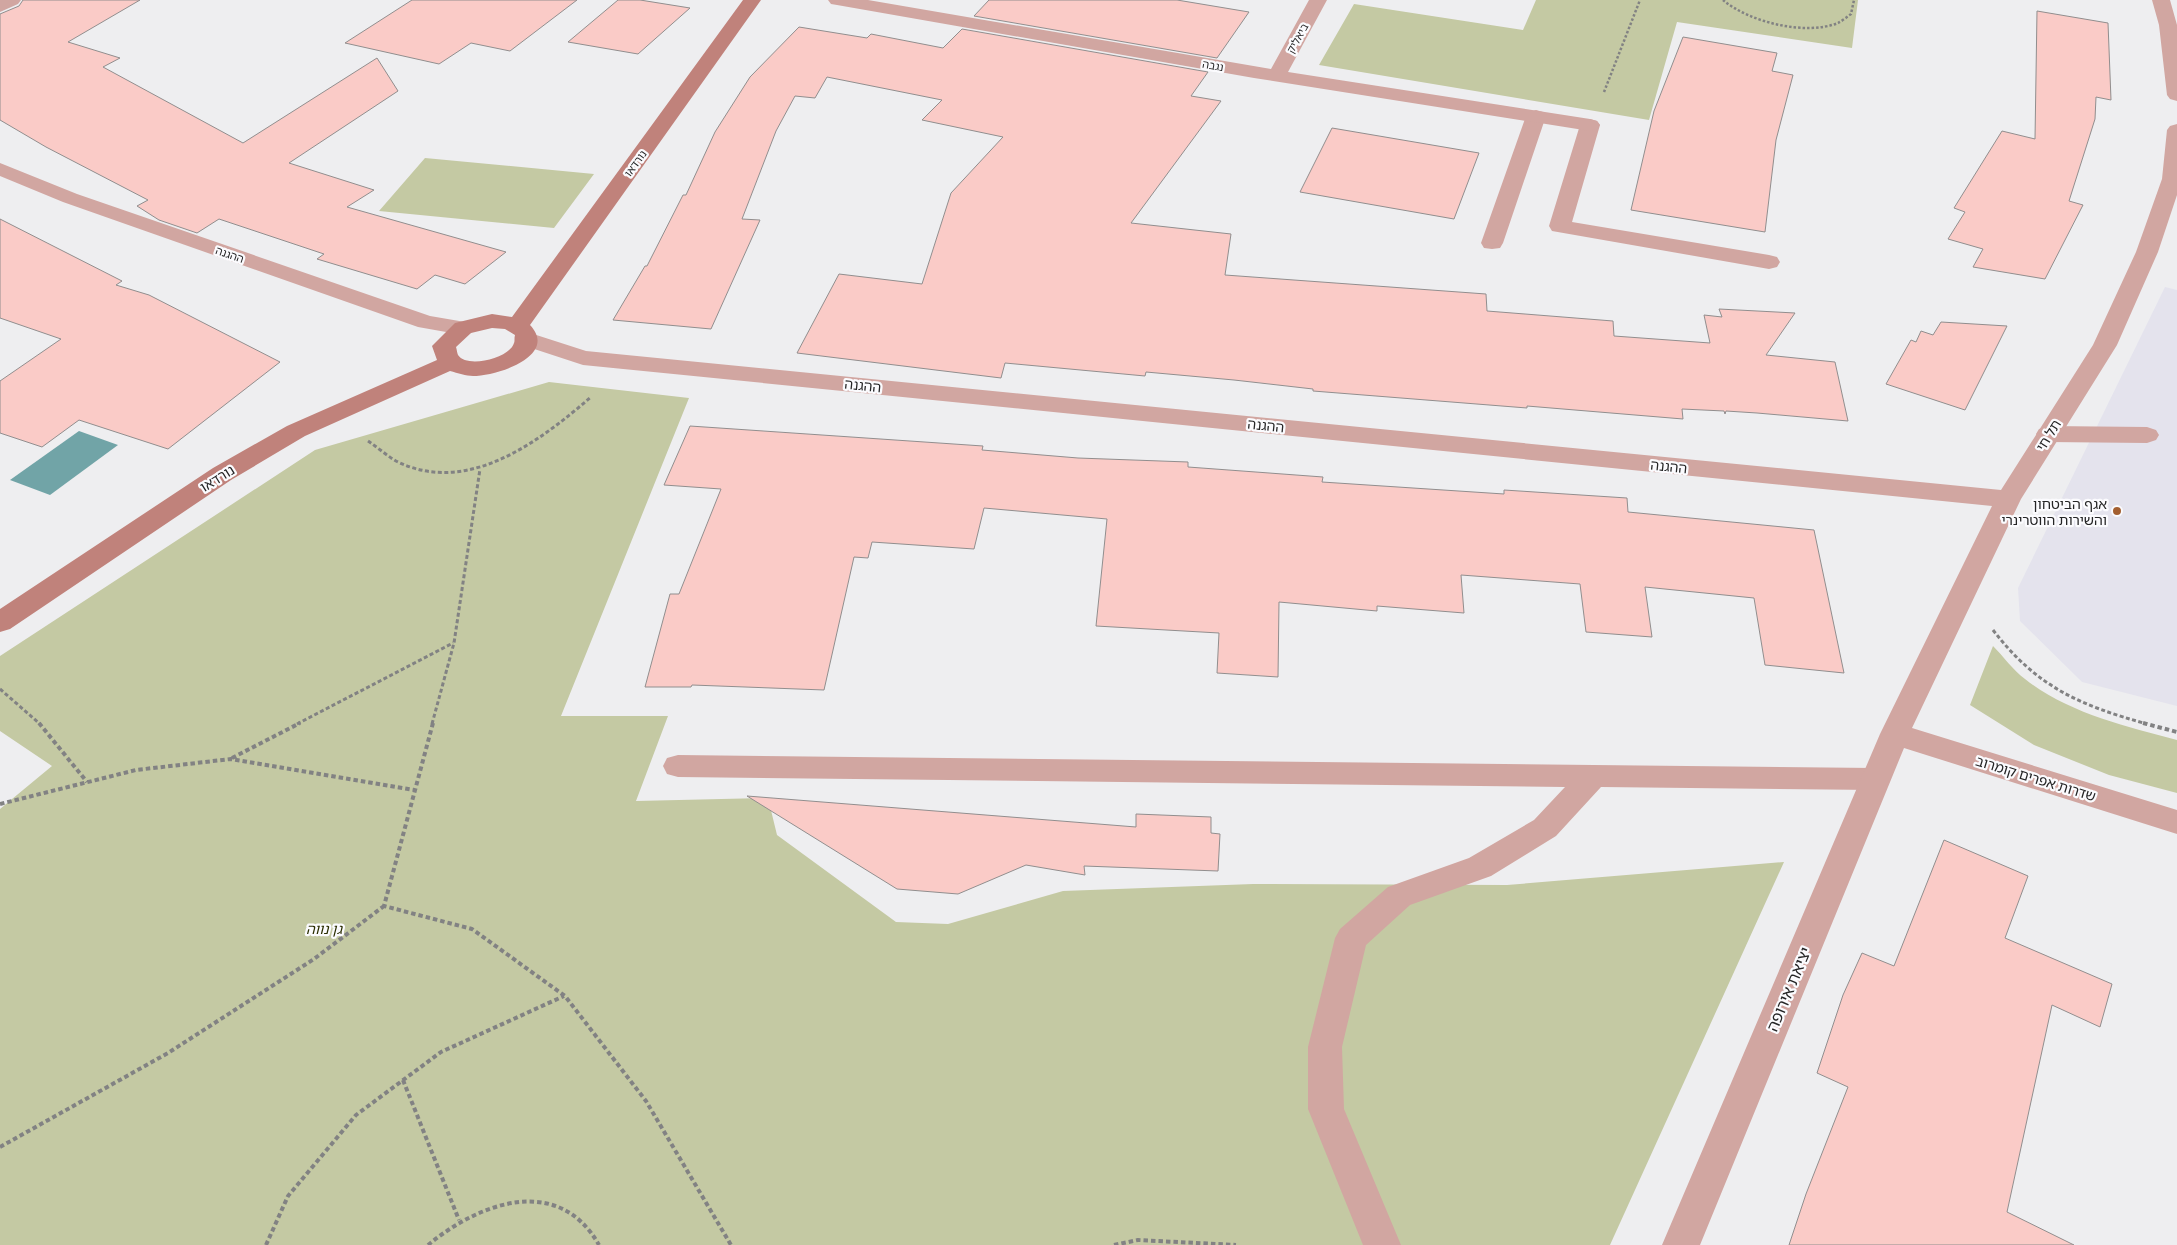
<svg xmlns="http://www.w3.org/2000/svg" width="2177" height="1245" font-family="'Playfair Display','Noto Sans Hebrew',serif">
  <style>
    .built { fill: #e4e3ed }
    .green { fill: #c4c9a3 }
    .water { fill: #71a4a7 }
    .building { fill: #facbc7; stroke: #918e8e }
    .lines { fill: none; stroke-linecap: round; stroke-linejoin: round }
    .path-far2 { stroke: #828283; stroke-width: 2.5; stroke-dasharray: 2.5 2; stroke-linecap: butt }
    .path-far1 { stroke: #828283; stroke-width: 3; stroke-dasharray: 4 2.5; stroke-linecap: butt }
    .path { stroke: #828283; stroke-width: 4; stroke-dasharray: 4.5 3; stroke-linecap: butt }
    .lane { fill: #d1a6a1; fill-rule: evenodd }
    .street { fill: #d1a6a1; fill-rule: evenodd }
    .secondary { fill: #c0827b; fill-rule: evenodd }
    .poi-dot { fill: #a35f30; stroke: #fbfbfe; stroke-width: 2 }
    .labels { text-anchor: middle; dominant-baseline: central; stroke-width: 4.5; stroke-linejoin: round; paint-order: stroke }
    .far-street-label { font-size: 11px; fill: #252526; stroke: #fbfbfe }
    .street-label { font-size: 14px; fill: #252526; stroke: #fbfbfe }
    .poi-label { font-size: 14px; fill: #252526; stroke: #fbfbfe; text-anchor: end }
    .park-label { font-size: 14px; font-style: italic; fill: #2a2d00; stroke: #fbfbfe }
    .near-street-label { font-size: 16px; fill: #252526; stroke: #fbfbfe }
  </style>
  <rect width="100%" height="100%" fill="#eeeef0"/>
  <path class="built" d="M 2165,287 L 2177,290 L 2177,706 L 2082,682 L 2020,621 L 2018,588 Z"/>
  <path class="green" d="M 1536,0 L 1858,0 L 1852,48 L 1677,22 L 1649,120 L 1319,65 L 1354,4 L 1523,30 Z
    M 425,158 L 594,174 L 554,228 L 379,211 Z
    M 549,382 L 689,398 L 561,716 L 668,716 L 636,801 L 768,798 L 777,835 L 896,922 L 948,924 L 1063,891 L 1253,884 L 1507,885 L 1784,862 L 1610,1245 L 0,1245 L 0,809 L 52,766 L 0,731 L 0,656 L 315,450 Z
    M 1993,646 C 2003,656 2013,670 2025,679 C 2068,713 2125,726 2177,740 L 2177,793 L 2109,775 L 2034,745 L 1970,705 Z"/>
  <path class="water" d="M 79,431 L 118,445 L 50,495 L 10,480 Z"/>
  <path class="building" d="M 23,0 L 140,0 L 68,42 L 120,58 L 103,67 L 243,143 L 377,58 L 398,91 L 289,163 L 374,190 L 347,207 L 506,252 L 465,284 L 435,275 L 417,289 L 317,259 L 324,254 L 219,219 L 197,233 L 159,220 L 137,206 L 148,200 L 46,147 L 0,120 L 0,14 L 19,6 Z
    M 412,0 L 577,0 L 510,51 L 471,43 L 439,64 L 345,43 Z
    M 618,0 L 640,0 L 690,8 L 638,54 L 568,42 Z
    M 989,0 L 1177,0 L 1249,12 L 1217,58 L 974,16 Z
    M 2037,11 L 2108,23 L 2111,100 L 2096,97 L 2095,119 L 2069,201 L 2083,205 L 2045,279 L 1973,267 L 1983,249 L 1948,239 L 1965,212 L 1954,208 L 2002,131 L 2035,139 Z
    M 799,27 L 867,38 L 871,34 L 943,48 L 962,29 L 1208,72 L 1191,96 L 1221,101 L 1131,223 L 1231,234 L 1225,275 L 1486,294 L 1487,311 L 1613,321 L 1614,336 L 1710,343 L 1704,315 L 1722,317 L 1719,309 L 1795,313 L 1766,355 L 1835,362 L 1848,421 L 1757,413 L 1726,411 L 1725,414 L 1724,411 L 1682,409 L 1683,419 L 1527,406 L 1527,408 L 1313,391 L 1313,389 L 1234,380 L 1146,372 L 1145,376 L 1005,363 L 1001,378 L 797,353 L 839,274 L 922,284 L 951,193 L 1003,137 L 922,120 L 942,100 L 827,77 L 815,98 L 795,96 L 776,131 L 742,219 L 760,220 L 711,329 L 613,320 L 645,266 L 647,266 L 683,195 L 686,195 L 715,132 L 750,77 Z
    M 1683,37 L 1777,53 L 1772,71 L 1793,75 L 1776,140 L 1765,232 L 1631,210 L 1654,111 Z
    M 1332,128 L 1479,153 L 1454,219 L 1300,192 Z
    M 0,219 L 122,281 L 116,285 L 149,295 L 280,362 L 168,449 L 79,420 L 42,447 L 0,433 L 0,381 L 61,339 L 0,318 Z
    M 1941,322 L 2007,326 L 1965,410 L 1886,384 L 1911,340 L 1916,342 L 1921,331 L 1933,335 Z
    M 690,426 L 983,446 L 982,450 L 1078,458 L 1188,462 L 1188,467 L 1323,477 L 1322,482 L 1504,494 L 1504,490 L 1627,498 L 1628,512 L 1814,530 L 1844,673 L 1765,665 L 1754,598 L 1645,587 L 1652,637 L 1586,632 L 1580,584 L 1461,575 L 1464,613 L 1377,606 L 1377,611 L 1279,602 L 1278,677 L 1217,673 L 1219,633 L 1096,626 L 1107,519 L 984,508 L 974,549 L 872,542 L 868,558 L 854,557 L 824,690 L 692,685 L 691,687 L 645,687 L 670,594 L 679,594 L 721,489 L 664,485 Z
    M 747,796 L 1136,827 L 1136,814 L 1211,817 L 1211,833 L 1220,834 L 1218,871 L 1084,866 L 1085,875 L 1026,865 L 958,894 L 897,889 Z
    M 1944,840 L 2028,876 L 2005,938 L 2112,984 L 2100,1027 L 2052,1005 L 2007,1212 L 2074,1245 L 1789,1245 L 1806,1194 L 1848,1087 L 1817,1073 L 1843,995 L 1862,953 L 1894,966 Z"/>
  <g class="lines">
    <path class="path-far2" d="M 1723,0 C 1749,22 1805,36 1838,23 C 1842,21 1847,17 1851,14 L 1854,0
      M 1604,92 L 1640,0"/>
    <path class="path-far1" d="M 368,441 C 377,447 386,455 396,461 C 467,497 540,441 591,397
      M 1993,630 C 2037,687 2079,705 2147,724
      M 0,689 L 40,724
      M 297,724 L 453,643
      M 432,724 L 454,643 L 480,469"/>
    <path class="path" d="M 39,723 L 87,782
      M 433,723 L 384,906 L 472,929 L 565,996 L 646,1101 L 731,1245
      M 2143,723 L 2177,732
      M 232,758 L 300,723
      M 0,804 L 136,770 L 231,759 L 414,790
      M 403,1080 L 459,1220
      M 0,1147 L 168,1053 L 314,959 L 384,906
      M 266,1245 L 288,1196 L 356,1115 L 441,1052 L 564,996
      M 428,1245 C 479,1203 558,1173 599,1245
      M 1114,1245 L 1138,1240 L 1236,1245"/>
    <path class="lane" d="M 1536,110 L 1543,112 L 1546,116 L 1503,243 L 1500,248 L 1492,249 L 1484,248 L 1481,243 L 1526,116 L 1529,112 Z
      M 1590,119 L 1597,121 L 1600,125 L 1572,222 L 1769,255 L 1777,257 L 1780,262 L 1777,267 L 1769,269 L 1552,231 L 1549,226 L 1580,125 L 1583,121 Z
      M 2048,426 L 2147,427 L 2156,430 L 2159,435 L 2156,440 L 2147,443 L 2048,442 L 2039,439 L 2036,434 L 2039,429 Z
      M 678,755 L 1875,768 L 1886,771 L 1890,779 L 1886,787 L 1875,790 L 1601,787 L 1556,836 L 1491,876 L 1410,905 L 1366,945 L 1342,1047 L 1344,1109 L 1401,1245 L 1363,1245 L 1308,1109 L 1308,1047 L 1335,938 L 1340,929 L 1388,887 L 1469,858 L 1534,820 L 1565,787 L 678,777 L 667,774 L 663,766 L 667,758 Z"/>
    <path class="street" d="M 0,0 L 21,0 L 18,4 L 0,12 Z
      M 828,0 L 868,0 L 1271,69 L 1309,0 L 1327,0 L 1288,72 L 1590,119 L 1597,121 L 1600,125 L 1597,129 L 1590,131 L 1254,78 L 837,5 L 831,4 Z
      M 2152,0 L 2170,0 L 2177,25 L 2177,101 L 2170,99 L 2167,95 L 2159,25 Z
      M 2177,124 L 2177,195 L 2158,252 L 2117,345 L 2021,499 L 1912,728 L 2177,810 L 2177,834 L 1904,748 L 1700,1245 L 1662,1245 L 1880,734 L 1992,506 L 583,365 L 519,344 L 515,339 L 519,334 L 527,332 L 586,351 L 2001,490 L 2093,345 L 2136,252 L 2162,179 L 2167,130 L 2170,126 Z
      M 0,163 L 77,194 L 430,316 L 471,323 L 474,328 L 471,333 L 463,335 L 418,327 L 63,202 L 0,176 Z"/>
    <path class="secondary" d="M 743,0 L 761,0 L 530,325 C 559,356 497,376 473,376 C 466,376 458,373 450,371 L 305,436 L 231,480 L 10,629 L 0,632 L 0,609 L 213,468 L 287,426 L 437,360 L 432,346 L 455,323 L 492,314 L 512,317 ZM 492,328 L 505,329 L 515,335 C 514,338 515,341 514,343 C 510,358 467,369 458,355 C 457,353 457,350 456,347 L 471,333 Z"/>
  </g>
  <circle class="poi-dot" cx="2117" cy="511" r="5"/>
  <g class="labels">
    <g class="far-street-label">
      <text transform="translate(1297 38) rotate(-61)">ביאליק</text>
      <text transform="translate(1213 65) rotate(10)">נגבה</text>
      <text transform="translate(635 163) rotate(-54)">נורדאו</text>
      <text transform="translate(230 254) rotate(19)">ההגנה</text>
    </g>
    <g class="street-label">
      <text transform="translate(863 385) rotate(6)">ההגנה</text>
      <text transform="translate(1266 425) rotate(6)">ההגנה</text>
      <text transform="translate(2048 435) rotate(-58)">תל חי</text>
      <text transform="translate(1669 466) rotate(6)">ההגנה</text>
      <text transform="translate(217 478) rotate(-32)">נורדאו</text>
      <text transform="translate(2036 778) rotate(17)">שדרות אפרים קומרוב</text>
    </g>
    <g class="poi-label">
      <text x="2107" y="503">אגף הביטחון<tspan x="2107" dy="16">והשירות הווטרינרי</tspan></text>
    </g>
    <g class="park-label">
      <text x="324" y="928">גן נווה</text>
    </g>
    <g class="near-street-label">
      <text transform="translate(1788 989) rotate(-67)">יציאת אירופה</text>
    </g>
  </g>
</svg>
